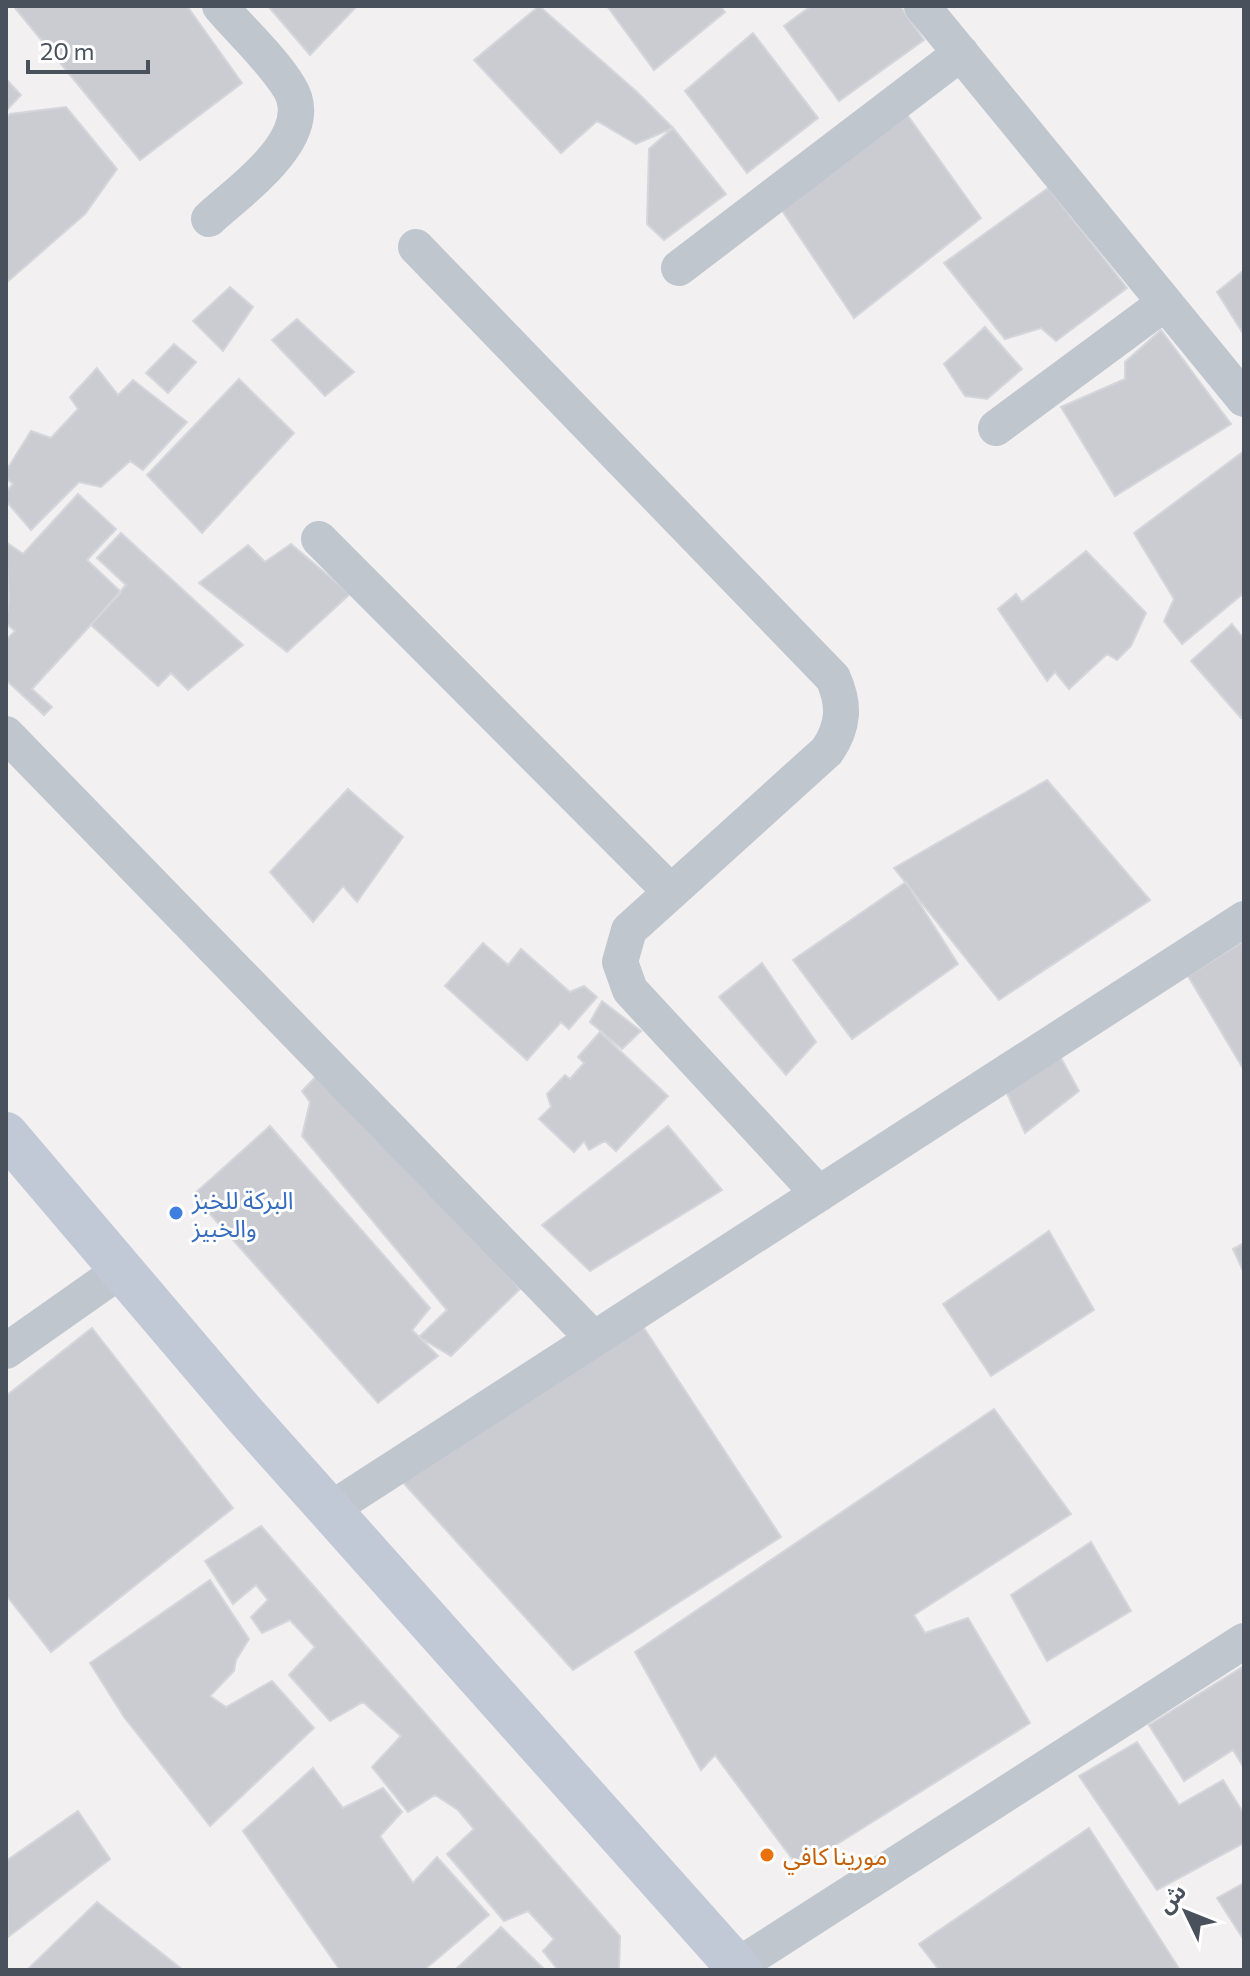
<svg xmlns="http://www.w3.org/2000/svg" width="1250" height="1976" font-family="Commissioner,'Noto Sans Arabic',sans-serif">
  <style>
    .building { fill: #caccd2; stroke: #d4d6db; stroke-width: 2 }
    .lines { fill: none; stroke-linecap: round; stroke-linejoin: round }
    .street { stroke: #bfc6ce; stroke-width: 36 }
    .secondary { stroke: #c2c9d6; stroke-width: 44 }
    .shop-dot { fill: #3f7fe0; stroke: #fff; stroke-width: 3 }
    .food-dot { fill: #e8710a; stroke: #fff; stroke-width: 3 }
    .labels { text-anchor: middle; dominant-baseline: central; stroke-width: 6; stroke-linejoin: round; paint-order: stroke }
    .shop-label { font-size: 24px; fill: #366cbe; stroke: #fff; text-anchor: start }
    .food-label { font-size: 24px; fill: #c56008; stroke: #fff; text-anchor: start }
  </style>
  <rect width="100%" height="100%" fill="#f2f0f0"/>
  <path class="building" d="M 18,6 L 187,6 L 242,83 L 140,160 L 15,8 Z
    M 268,6 L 357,6 L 310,55 Z
    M 539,6 L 637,92 L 673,128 L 636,144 L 597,121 L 561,153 L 474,60 Z
    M 607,6 L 720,6 L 725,12 L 654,70 Z
    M 811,6 L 900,6 L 924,40 L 839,101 L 784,26 Z
    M 753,33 L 818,118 L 747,173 L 685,91 Z
    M 6,79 L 21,95 L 6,111 Z
    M 66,107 L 117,169 L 85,214 L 6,283 L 6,119 L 10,114 Z
    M 906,113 L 981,218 L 854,318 L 779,206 Z
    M 673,128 L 726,194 L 664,240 L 647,224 L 649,149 Z
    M 1048,188 L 1127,288 L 1056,341 L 1041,328 L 1005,339 L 944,263 Z
    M 1244,270 L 1244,335 L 1217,292 Z
    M 230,287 L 253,307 L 223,351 L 193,321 Z
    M 297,319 L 354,372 L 325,396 L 272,340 Z
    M 985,327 L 1022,369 L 987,399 L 965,396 L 944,364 Z
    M 1161,330 L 1231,424 L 1115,496 L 1061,407 L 1125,379 L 1125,362 Z
    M 174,344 L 196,362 L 168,393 L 146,373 Z
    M 97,368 L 118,395 L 133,380 L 187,422 L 143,470 L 130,461 L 101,487 L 79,482 L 31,530 L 6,501 L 6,492 L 13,484 L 6,478 L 6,471 L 31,431 L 51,438 L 78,409 L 70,397 Z
    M 239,379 L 294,433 L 202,533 L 147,475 Z
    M 1244,451 L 1244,593 L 1182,644 L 1164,621 L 1174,599 L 1134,533 Z
    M 78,494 L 116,529 L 87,560 L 121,592 L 32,689 L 52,707 L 44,715 L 6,680 L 6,640 L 15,631 L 6,623 L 9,599 L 6,542 L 23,554 Z
    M 121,533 L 243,645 L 188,690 L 171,673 L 158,686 L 91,625 L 126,585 L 97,558 Z
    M 291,544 L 350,594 L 287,652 L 199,583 L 248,545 L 265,562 Z
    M 1086,551 L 1146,613 L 1131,646 L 1117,660 L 1107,654 L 1069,689 L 1055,672 L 1047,681 L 998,609 L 1016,594 L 1022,602 Z
    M 1232,624 L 1244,639 L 1244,715 L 1241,718 L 1191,661 Z
    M 1047,780 L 1150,900 L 999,1000 L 894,868 Z
    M 348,789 L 403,837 L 357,902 L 343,886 L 313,922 L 270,872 Z
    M 906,882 L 958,964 L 852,1039 L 793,960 Z
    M 1244,941 L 1244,1070 L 1188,976 Z
    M 483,943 L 508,965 L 521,949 L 570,992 L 584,986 L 597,997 L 569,1029 L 561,1022 L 527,1060 L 445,986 Z
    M 762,963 L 816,1042 L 786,1075 L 719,997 Z
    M 602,1001 L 641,1031 L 622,1049 L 590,1022 Z
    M 600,1032 L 668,1096 L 616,1151 L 605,1141 L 589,1150 L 584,1141 L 574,1152 L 539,1119 L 551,1107 L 547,1094 L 565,1075 L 570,1079 L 584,1063 L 578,1057 Z
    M 1061,1058 L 1079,1091 L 1025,1133 L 1005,1089 Z
    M 325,1067 L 520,1289 L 451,1356 L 419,1337 L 447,1310 L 302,1136 L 310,1102 L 302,1091 Z
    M 270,1126 L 430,1308 L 412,1330 L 438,1356 L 378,1403 L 193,1195 Z
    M 668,1126 L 722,1190 L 590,1271 L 542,1225 Z
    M 1049,1231 L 1094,1310 L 991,1376 L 943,1304 Z
    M 1244,1243 L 1244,1273 L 1233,1249 Z
    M 642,1325 L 781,1537 L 573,1670 L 398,1477 Z
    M 92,1328 L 233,1508 L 51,1652 L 6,1595 L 6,1396 Z
    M 994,1409 L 1071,1514 L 914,1615 L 925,1633 L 968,1618 L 1030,1723 L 799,1868 L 715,1755 L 701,1770 L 635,1652 Z
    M 261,1526 L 620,1936 L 619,1970 L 558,1970 L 543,1951 L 554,1939 L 528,1911 L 504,1921 L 447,1854 L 474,1829 L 458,1810 L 435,1795 L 408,1812 L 372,1767 L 401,1736 L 363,1702 L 330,1721 L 289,1675 L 315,1647 L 290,1620 L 262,1633 L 251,1617 L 268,1600 L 256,1585 L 233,1604 L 205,1561 Z
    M 1091,1542 L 1131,1611 L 1047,1661 L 1011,1595 Z
    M 210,1580 L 249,1639 L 236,1660 L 234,1671 L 210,1696 L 226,1707 L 272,1681 L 314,1728 L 210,1826 L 124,1717 L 90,1663 Z
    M 1244,1666 L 1244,1768 L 1233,1750 L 1184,1781 L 1149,1725 Z
    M 1137,1742 L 1179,1805 L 1223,1780 L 1244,1814 L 1244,1843 L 1157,1890 L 1079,1776 Z
    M 313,1768 L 343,1808 L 383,1788 L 402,1812 L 380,1836 L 413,1883 L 437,1857 L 489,1915 L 424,1970 L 340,1970 L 243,1831 Z
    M 78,1811 L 110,1859 L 8,1937 L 6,1861 Z
    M 1089,1828 L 1180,1970 L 939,1970 L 919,1944 Z
    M 1244,1883 L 1244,1940 L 1217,1898 Z
    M 97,1902 L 183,1970 L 27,1970 Z
    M 501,1927 L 545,1970 L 455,1970 Z"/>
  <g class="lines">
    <path class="street" d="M 922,6 L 1244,399
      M 209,219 C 240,190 320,136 289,87 C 271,58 242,32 220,6
      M 416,247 L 833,678 C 845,705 844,726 827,751 L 629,930 L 620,962 L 630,990 L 819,1194
      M 679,268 L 961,53
      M 996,428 L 1165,303
      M 319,539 L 671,892
      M 6,734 L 594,1339
      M 6,1351 L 124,1268
      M 331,1509 L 1244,919
      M 731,1970 L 1244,1641"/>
    <path class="secondary" d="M 6,1134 L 245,1415 L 740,1970"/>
  </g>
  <circle class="shop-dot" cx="176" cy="1213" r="8"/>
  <circle class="food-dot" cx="767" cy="1855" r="8"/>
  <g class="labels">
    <g class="shop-label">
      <text x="192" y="1199">البركة للخبز<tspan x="192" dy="28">والخبيز</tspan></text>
    </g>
    <g class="food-label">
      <text x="783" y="1855">مورينا كافي</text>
    </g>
  </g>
  <rect width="1250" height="1976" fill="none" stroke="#49515d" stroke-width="16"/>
  <g transform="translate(1186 1912) rotate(313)" stroke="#ffffff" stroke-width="6" paint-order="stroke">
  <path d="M0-6L14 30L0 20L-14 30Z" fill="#49515d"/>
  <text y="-12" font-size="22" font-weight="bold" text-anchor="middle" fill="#49515d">ش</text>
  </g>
  <path d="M28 60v12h120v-12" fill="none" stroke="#49515d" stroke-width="4"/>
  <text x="40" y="60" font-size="24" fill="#49515d" stroke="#ffffff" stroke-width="6" paint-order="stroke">20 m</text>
</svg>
